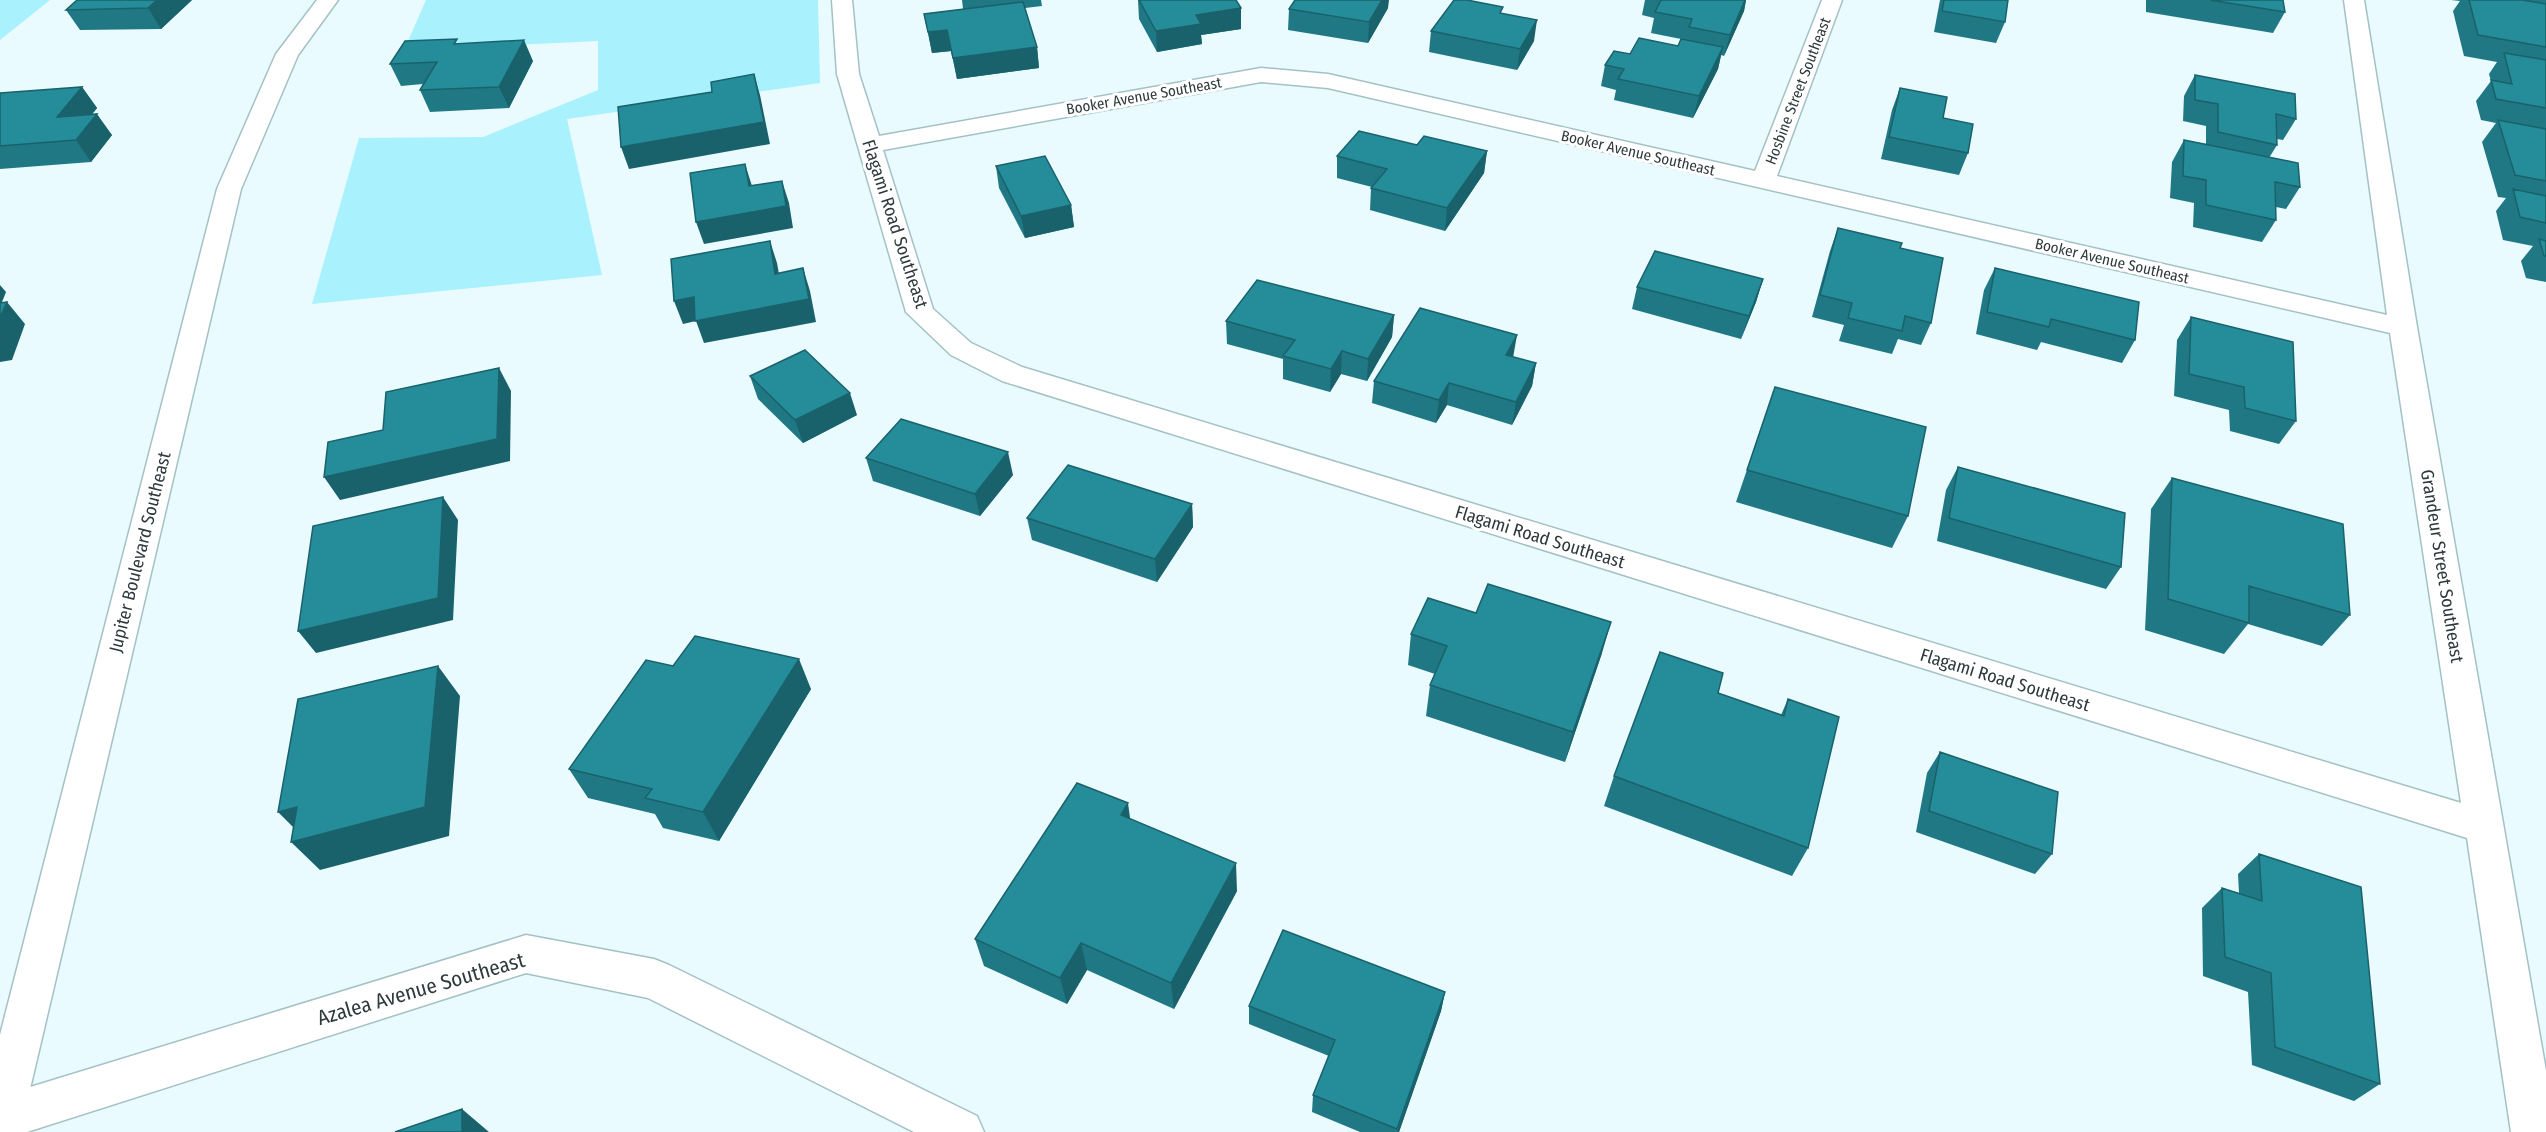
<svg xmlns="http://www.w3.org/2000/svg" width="2546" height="1132" font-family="'Fira Sans Condensed',sans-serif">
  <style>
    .green { fill: #a9f1fc }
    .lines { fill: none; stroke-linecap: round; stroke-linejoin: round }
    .minor-casing { stroke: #a4c1c5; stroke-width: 3 }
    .tertiary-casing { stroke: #a4c1c5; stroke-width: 3 }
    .minor { fill: #fff; fill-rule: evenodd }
    .tertiary { fill: #fff; fill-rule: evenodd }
    .wall { fill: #207884 }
    .shaded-wall { fill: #1a626b }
    .building { fill: #258c99; stroke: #1a626b; stroke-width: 1.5 }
    .labels { text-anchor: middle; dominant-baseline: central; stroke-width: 6; stroke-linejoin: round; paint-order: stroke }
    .far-street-label { font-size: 15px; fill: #2e393b; stroke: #fff }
    .street-label { font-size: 18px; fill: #2e393b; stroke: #fff }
    .near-street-label { font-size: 21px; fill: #2e393b; stroke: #fff }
  </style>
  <rect width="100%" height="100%" fill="#e9fbfe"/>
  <path class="green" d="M 0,0 L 50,0 L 0,40 Z
    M 426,0 L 818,0 L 820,83 L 567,119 L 602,275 L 312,304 L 359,138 L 483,137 L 598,90 L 598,41 L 404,50 Z"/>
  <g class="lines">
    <g class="minor-casing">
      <path id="minor" d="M 832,0 L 852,0 L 859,74 L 879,136 L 1261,68 L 1328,74 L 1755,171 L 1822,0 L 1842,0 L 1777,176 L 2387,315 L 2344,0 L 2364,0 L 2417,327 L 2546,1071 L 2546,1132 L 2511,1132 L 2467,838 L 1002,381 L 951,355 L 906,312 L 837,74 ZM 1261,82 L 1328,88 L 2390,333 L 2461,803 L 1022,367 L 971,343 L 933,309 L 883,150 Z
        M 526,935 L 654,959 L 669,965 L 977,1116 L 984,1132 L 914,1132 L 648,998 L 526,973 L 27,1132 L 0,1132 L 1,1096 Z"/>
    </g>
    <g class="tertiary-casing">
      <path id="tertiary" d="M 317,0 L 338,0 L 298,55 L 241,189 L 22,1123 L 19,1132 L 0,1132 L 0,1035 L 217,189 L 276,54 Z"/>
    </g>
    <use href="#minor" class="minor"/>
    <use href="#tertiary" class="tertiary"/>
  </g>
  <path class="wall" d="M 192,0 L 161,29 L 80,30 L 66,10 Z
    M 962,0 L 1041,0 L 1042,6 L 1025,8 L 1037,47 L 1039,68 L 957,79 L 951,51 L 932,53 L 924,14 L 963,9 Z
    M 1138,0 L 1236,0 L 1241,8 L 1241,29 L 1201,35 L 1202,44 L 1157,52 L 1139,19 Z
    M 1645,0 L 1746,0 L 1744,11 L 1724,56 L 1721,55 L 1718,69 L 1693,118 L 1614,100 L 1616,90 L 1601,86 L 1605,65 L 1630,54 L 1678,46 L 1681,39 L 1651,33 L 1654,18 L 1642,15 Z
    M 1940,0 L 2008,0 L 2005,22 L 1996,43 L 1934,32 Z
    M 2146,0 L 2283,0 L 2285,12 L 2273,33 L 2146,12 Z
    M 2451,0 L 2546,0 L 2546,282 L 2526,278 L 2521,261 L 2533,246 L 2503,240 L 2496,211 L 2506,198 L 2498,197 L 2482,142 L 2496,123 L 2481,120 L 2476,101 L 2491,81 L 2489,74 L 2497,62 L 2464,56 L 2453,11 L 2460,1 Z
    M 1388,8 L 1368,43 L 1288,30 L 1289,9 Z
    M 1502,13 L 1534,41 L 1517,70 L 1429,52 L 1431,31 Z
    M 459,43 L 533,61 L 509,108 L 430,112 L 420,90 L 423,84 L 401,86 L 390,64 Z
    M 2195,75 L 2296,119 L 2283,140 L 2277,139 L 2277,145 L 2269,158 L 2300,187 L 2286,209 L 2276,207 L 2276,220 L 2262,242 L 2193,227 L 2194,203 L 2170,198 L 2172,162 L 2184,140 L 2206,144 L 2206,126 L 2183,121 L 2184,96 Z
    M 82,87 L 97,108 L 92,114 L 112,135 L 91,162 L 0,169 L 0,93 Z
    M 1900,88 L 1943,118 L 1968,153 L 1959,175 L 1881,159 L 1892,110 Z
    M 1487,151 L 1484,173 L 1445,231 L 1370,210 L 1371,188 L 1372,187 L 1337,178 L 1337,156 Z
    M 996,166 L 1071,205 L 1074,227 L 1025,238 L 999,188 Z
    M 1838,228 L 1900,248 L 1931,323 L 1921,345 L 1898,339 L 1892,354 L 1839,341 L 1844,325 L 1812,317 L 1830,251 Z
    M 1995,268 L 2135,340 L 2122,363 L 2041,342 L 2037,350 L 1976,334 L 1984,290 Z
    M 1763,279 L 1756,302 L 1741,339 L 1632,309 L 1637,287 Z
    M 1394,315 L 1392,337 L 1367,381 L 1341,374 L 1330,392 L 1283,379 L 1283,359 L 1227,344 L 1226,321 Z
    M 2191,317 L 2296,421 L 2279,444 L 2230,431 L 2229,410 L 2174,396 L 2177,340 Z
    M 1513,357 L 1536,363 L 1532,386 L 1512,425 L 1447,405 L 1436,423 L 1372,403 L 1374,381 Z
    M 750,376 L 857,415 L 803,443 L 758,399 Z
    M 1775,387 L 1908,516 L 1892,548 L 1736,502 Z
    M 866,458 L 1013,475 L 980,516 L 873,481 Z
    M 1958,467 L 2121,567 L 2106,589 L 1937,541 L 1946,490 Z
    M 2172,478 L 2350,615 L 2322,646 L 2248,624 L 2224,654 L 2145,630 L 2151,509 Z
    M 1192,504 L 1193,527 L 1157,582 L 1032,540 L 1027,518 Z
    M 1411,634 L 1602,653 L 1565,762 L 1426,716 L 1430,685 L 1435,674 L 1408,665 Z
    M 673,666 L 811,689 L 719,841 L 663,828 L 655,814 L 588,798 L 569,769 Z
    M 1718,693 L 1781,715 L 1788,699 L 1808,848 L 1792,876 L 1604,806 L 1614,776 Z
    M 1940,752 L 2052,854 L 2035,874 L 1916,832 L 1927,773 Z
    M 1130,819 L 1237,891 L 1174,1009 L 1087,970 L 1067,1004 L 984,966 L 975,939 Z
    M 2259,854 L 2380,1084 L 2354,1101 L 2252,1065 L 2248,992 L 2203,976 L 2202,908 L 2222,888 L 2239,893 L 2238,874 Z
    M 1445,992 L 1441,1011 L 1399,1132 L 1360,1132 L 1312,1112 L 1313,1095 L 1329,1056 L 1249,1024 L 1249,1006 Z"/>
  <path class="shaded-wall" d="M 157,0 L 192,0 L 161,29 L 148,8 Z
    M 1382,0 L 1389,0 L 1388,8 L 1368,43 L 1369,22 Z
    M 1745,0 L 1746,0 L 1744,11 L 1724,56 L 1730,35 Z
    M 1241,8 L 1241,29 L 1201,35 L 1202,44 L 1157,52 L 1156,31 L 1196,15 Z
    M 1537,20 L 1534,41 L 1517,70 L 1520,49 Z
    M 947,30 L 951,51 L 932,53 L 928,32 Z
    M 524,40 L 533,61 L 509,108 L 499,87 Z
    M 1037,47 L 1039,68 L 957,79 L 953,58 Z
    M 1723,47 L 1718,69 L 1693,118 L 1699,96 Z
    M 754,74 L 760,95 L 770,144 L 629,169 L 621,147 Z
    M 82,87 L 97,108 L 73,138 L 57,117 Z
    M 97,114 L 112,135 L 91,162 L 76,140 Z
    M 1487,151 L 1484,173 L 1445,231 L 1447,208 Z
    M 745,164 L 752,186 L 749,186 Z
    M 782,181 L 789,203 L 793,228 L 704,244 L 696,222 Z
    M 1071,205 L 1074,227 L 1025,238 L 1021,216 Z
    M 770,241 L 777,263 L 783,296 L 775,274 Z
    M 803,268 L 810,291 L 816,322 L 704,343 L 696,321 L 683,324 L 674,301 L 694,297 Z
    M 1763,279 L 1756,302 L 1741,339 L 1749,316 Z
    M 0,285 L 6,292 L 0,307 Z
    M 7,302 L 25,324 L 12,360 L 0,362 L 0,318 Z
    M 1394,315 L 1392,337 L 1367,381 L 1368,359 Z
    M 1517,335 L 1513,358 L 1506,355 Z
    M 1342,351 L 1341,374 L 1330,392 L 1331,369 Z
    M 1536,363 L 1532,386 L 1512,425 L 1516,402 Z
    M 499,368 L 511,391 L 510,461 L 340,500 L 324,477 Z
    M 1449,383 L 1447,405 L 1436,423 L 1439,400 Z
    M 850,393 L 857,415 L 803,443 L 795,420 Z
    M 1008,452 L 1013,475 L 980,516 L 975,494 Z
    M 443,497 L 458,520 L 453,620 L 316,653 L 298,631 Z
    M 1192,504 L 1193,527 L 1157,582 L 1155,559 Z
    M 1611,622 L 1602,653 L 1565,762 L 1573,732 Z
    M 799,659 L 811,689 L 719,841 L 703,812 Z
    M 438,666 L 460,696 L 449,836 L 320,870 L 291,842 L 304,838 L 278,812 Z
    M 1128,803 L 1132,832 L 1121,815 Z
    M 1236,863 L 1237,891 L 1174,1009 L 1171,983 Z
    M 1081,943 L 1087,970 L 1067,1004 L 1060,978 Z
    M 1445,992 L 1441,1011 L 1399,1132 L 1397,1132 Z
    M 462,1109 L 489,1132 L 462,1132 Z"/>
  <path class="building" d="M 77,0 L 157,0 L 148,8 L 66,10 Z
    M 1139,0 L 1236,0 L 1241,8 L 1196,15 L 1201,24 L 1156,31 Z
    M 1295,0 L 1382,0 L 1369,22 L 1289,9 Z
    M 1454,0 L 1467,0 L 1503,7 L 1500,13 L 1537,20 L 1520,49 L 1431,31 Z
    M 1661,0 L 1745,0 L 1730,35 L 1689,27 L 1692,19 L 1655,12 Z
    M 1944,0 L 2008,0 L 2005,22 L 1942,11 Z
    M 2210,0 L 2283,0 L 2285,12 Z
    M 2469,0 L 2522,0 L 2546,4 L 2546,47 L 2478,35 Z
    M 1023,2 L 1037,47 L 953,58 L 947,30 L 928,32 L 924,14 Z
    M 1639,38 L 1678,46 L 1681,39 L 1723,47 L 1699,96 L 1618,79 L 1624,69 L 1605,65 L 1614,51 L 1630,54 Z
    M 457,39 L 454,44 L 524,40 L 499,87 L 420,90 L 437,62 L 390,64 L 405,41 Z
    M 2504,53 L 2546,60 L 2546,108 L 2496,99 L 2491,80 L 2512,84 Z
    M 754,74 L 764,122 L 621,147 L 618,107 L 712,92 L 711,82 Z
    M 2195,75 L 2295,94 L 2296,119 L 2276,114 L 2277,145 L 2218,132 L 2218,104 L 2195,100 Z
    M 82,87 L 57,117 L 97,114 L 76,140 L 0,146 L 0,93 Z
    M 1900,88 L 1947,97 L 1943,118 L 1973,124 L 1968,153 L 1889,137 Z
    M 2498,120 L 2546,129 L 2546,181 L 2515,175 Z
    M 1359,131 L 1417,145 L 1424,136 L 1487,151 L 1447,208 L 1371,188 L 1387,169 L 1337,156 Z
    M 2184,140 L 2298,163 L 2300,187 L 2275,182 L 2276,220 L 2206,205 L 2206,180 L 2183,176 Z
    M 1045,156 L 1071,205 L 1021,216 L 996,166 Z
    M 745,164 L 749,186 L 782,181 L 786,206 L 696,222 L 690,173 Z
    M 2513,189 L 2546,196 L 2546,223 L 2520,217 Z
    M 1838,228 L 1902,243 L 1900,248 L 1943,258 L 1931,323 L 1905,316 L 1902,331 L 1848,318 L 1852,303 L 1820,295 Z
    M 2539,239 L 2546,241 L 2546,256 L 2544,256 Z
    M 770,241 L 775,274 L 803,268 L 809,299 L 695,321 L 694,297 L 674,301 L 671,259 Z
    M 1655,251 L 1763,279 L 1749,316 L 1637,287 Z
    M 1995,268 L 2139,302 L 2135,340 L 2051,319 L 2049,327 L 1987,312 Z
    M 1257,280 L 1394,315 L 1368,359 L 1342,351 L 1331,369 L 1283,356 L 1295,340 L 1226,321 Z
    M 7,302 L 0,318 L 0,303 Z
    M 1420,308 L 1517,335 L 1506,355 L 1536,363 L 1516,402 L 1449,383 L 1439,400 L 1374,381 Z
    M 2191,317 L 2293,342 L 2296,421 L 2245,408 L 2244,387 L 2189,374 Z
    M 805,350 L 850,393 L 795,420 L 750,376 Z
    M 499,368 L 497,439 L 324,477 L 328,442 L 383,430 L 386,392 Z
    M 1775,387 L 1926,427 L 1908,516 L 1747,470 Z
    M 901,419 L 1008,452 L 975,494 L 866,458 Z
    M 1068,465 L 1192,504 L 1155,559 L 1027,518 Z
    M 1958,467 L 2125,513 L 2121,567 L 1949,518 Z
    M 2172,478 L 2343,524 L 2350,615 L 2249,586 L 2249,623 L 2168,599 Z
    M 443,497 L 438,598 L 298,631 L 313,526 Z
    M 1488,584 L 1611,622 L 1573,732 L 1430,685 L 1447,646 L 1411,634 L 1428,598 L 1476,613 Z
    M 695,636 L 799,659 L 703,812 L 645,798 L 652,789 L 569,769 L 646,660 L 673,666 Z
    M 1660,652 L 1723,673 L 1718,693 L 1784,716 L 1788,699 L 1839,717 L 1808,848 L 1614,776 Z
    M 438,666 L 425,807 L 291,842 L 297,807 L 278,812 L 298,699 Z
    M 1940,752 L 2058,792 L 2052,854 L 1929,811 Z
    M 1077,783 L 1128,803 L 1121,815 L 1236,863 L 1171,983 L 1081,943 L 1060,978 L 975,939 Z
    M 2259,854 L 2361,887 L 2380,1084 L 2275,1047 L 2271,973 L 2225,957 L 2222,888 L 2262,901 Z
    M 1283,930 L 1445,992 L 1397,1129 L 1313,1095 L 1335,1040 L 1249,1006 Z
    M 462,1109 L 462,1132 L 395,1132 Z"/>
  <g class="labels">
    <g class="far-street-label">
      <text transform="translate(1798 91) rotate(-69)">Hosbine Street Southeast</text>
      <text transform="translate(1144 96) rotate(-10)">Booker Avenue Southeast</text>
      <text transform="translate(1638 153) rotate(13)">Booker Avenue Southeast</text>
      <text transform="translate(2112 261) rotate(13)">Booker Avenue Southeast</text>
    </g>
    <g class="street-label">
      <text transform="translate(895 224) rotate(72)">Flagami Road Southeast</text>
      <text transform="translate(1540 537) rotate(17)">Flagami Road Southeast</text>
      <text transform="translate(140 552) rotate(-76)">Jupiter Boulevard Southeast</text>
      <text transform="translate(2442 566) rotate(81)">Grandeur Street Southeast</text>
      <text transform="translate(2005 680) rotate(17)">Flagami Road Southeast</text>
    </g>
    <g class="near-street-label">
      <text transform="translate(421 989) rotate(-16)">Azalea Avenue Southeast</text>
    </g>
  </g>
</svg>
